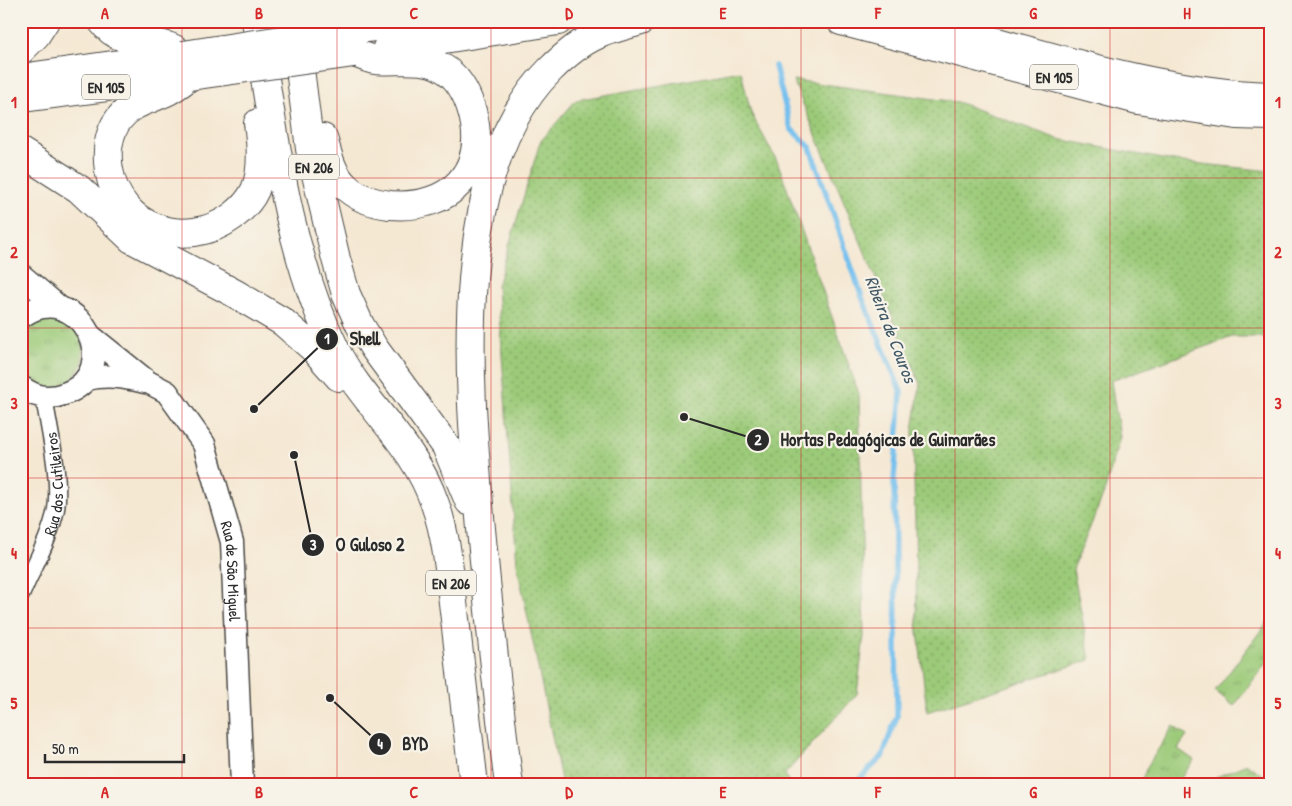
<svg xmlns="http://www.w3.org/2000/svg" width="1292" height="806" font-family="'Patrick Hand',sans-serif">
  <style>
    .grass { fill: url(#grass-tufts); stroke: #637a52 }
    .garden { fill: url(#garden-dots); stroke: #637a52 }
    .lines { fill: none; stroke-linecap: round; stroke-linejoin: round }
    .stream { stroke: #75c0ee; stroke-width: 5.5 }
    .street-casing { stroke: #494744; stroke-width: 19 }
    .secondary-casing { stroke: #494744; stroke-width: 25 }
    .highway-casing { stroke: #494744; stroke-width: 30 }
    .street { stroke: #fff; stroke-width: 16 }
    .secondary { stroke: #fff; stroke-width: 22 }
    .highway { stroke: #fff; stroke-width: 28 }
    .highway-bridge-casing { stroke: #494744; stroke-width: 30; stroke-linecap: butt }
    .highway-bridge { stroke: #fff; stroke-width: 28 }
    .grid { fill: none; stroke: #d62828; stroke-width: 1; stroke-opacity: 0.55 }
    .labels { text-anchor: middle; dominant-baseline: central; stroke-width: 4.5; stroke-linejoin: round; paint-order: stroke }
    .shield { fill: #f7f3e8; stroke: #686764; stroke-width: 1 }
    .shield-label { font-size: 15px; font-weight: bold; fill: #2b2b2b }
    .street-label { font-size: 16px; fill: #2b2b2b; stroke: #f7f3e8 }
    .water-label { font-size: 18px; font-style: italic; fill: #415866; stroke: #f7f3e8 }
    .leader { fill: none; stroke: #2b2b2b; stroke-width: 2 }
    .callout-dot { fill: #2b2b2b; stroke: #f7f3e8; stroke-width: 2 }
    .mark-label { font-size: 15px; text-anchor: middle; font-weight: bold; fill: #fff }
    .callout-label { font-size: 18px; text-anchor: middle; font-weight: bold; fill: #2b2b2b; stroke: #f7f3e8; stroke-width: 4.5; stroke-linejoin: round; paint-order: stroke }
    .neatline { fill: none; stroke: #d62828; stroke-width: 2 }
    .grid-label { font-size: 16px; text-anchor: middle; font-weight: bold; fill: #d62828 }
  </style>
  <defs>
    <pattern id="grass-tufts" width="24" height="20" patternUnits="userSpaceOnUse" patternTransform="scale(1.25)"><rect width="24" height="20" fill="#9bca78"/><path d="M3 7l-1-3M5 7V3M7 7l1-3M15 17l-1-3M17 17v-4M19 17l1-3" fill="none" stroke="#7fa463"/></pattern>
    <pattern id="garden-dots" width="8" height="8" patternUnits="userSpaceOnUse" patternTransform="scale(1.25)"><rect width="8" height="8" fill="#9bca78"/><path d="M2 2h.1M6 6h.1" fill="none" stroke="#7fa463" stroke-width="1.8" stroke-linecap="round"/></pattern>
  </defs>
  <rect width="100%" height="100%" fill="#f7f3e8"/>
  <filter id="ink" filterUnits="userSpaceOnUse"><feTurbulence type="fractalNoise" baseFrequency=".02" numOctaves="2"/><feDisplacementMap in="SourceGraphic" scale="10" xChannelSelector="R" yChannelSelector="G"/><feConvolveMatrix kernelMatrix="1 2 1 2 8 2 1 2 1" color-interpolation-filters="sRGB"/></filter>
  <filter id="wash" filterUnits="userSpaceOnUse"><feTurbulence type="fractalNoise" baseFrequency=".0096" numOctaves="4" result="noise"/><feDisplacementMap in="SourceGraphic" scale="20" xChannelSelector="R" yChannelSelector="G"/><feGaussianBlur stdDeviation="1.12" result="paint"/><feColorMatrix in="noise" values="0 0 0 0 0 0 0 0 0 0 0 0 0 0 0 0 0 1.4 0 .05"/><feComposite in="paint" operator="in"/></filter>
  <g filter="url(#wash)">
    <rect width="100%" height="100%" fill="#f5e8d3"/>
    <path class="grass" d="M 42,316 L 66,320 L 82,339 L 83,363 L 70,382 L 47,390 L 21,378 L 21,327 Z
      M 1271,617 L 1271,656 L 1234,706 L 1215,691 Z
      M 1173,726 L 1187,736 L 1178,749 L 1194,760 L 1176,785 L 1140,785 L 1147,767 Z
      M 1247,764 L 1271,781 L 1261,785 L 1212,785 L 1216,777 Z"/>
    <path class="garden" d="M 741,71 L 751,113 L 778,163 L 859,394 L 864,636 L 857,694 L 785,774 L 790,785 L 562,785 L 517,564 L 497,286 L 540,142 L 576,100 Z
      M 793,80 L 957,102 L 1058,139 L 1173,161 L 1271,171 L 1271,337 L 1232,337 L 1111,381 L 1120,437 L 1104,493 L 1073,569 L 1090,660 L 927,712 L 917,622 L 913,430 L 920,384 Z"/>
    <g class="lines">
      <path class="stream" d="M 775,66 L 791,129 L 810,147 L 862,297 L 901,392 L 894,479 L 897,716 L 882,757 L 853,785"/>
    </g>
  </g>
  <g filter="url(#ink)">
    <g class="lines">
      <g class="street-casing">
        <g id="street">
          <path id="s1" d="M 21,595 C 33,567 50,539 56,509 C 61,480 49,428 44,398"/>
        </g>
      </g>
      <g class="secondary-casing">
        <g id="secondary">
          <path d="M 21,275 L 60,308"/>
          <path d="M 21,317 C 77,275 128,372 64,394 C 48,400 35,397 21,387"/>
          <path id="s2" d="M 92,337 L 148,382 L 167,392 L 204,444 L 232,542 L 242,785"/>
          <path d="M 86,379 C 107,374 124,377 145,382"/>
        </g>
      </g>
      <g class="highway-casing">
        <path id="highway" d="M 102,21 C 122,49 153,36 176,50
          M 256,21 C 274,132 286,249 336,351 C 364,406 414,442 435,504 C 448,540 450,581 455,619 C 461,675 468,730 474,785
          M 294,21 L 310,149 L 336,259 L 346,294 L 360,325 L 374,348 L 446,446 L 469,501
          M 841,21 L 1138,100 L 1236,115 L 1271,116
          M 921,21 C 1036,51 1151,92 1271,96
          M 348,30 L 427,21
          M 387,48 L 558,21
          M 21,50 L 36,35 L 45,21
          M 190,76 C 183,81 176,87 168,91 C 151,100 132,102 119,119 C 108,133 106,153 109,170 C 119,229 186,251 233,216 C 242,209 250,201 255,190 C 263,171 261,143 258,123
          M 21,78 L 183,55
          M 21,98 L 169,79
          M 323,138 C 328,155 332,174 345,186 C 357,198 374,203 390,205 C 450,210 489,171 472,111 C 467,94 458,77 443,68 C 424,56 397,62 375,60 C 368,59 361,55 354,53
          M 21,152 L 79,189 L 132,239 L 234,293 L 283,322 L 314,349 L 339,377
          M 509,785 C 498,699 489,614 481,529 C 470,395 446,174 550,70 C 563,57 579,43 597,35 C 611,29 626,25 641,21"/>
      </g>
      <use href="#street" class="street"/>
      <use href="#secondary" class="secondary"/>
      <use href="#highway" class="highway"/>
      <g class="highway-bridge-casing">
        <path id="highway-bridge" d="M 183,55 L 348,30
          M 190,76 L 354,53"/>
      </g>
      <use href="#highway-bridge" class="highway-bridge"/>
    </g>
  </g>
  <path class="grid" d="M 182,21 L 182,785M 337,21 L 337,785M 491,21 L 491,785M 646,21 L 646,785M 801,21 L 801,785M 955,21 L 955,785M 1110,21 L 1110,785M 21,178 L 1271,178M 21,328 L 1271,328M 21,478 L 1271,478M 21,628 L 1271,628"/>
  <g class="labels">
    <g class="shield">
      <rect x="1030" y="64.5" width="48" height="25" rx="4"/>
      <rect x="82" y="74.5" width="48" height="25" rx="4"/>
      <rect x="289" y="154.5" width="50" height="25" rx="4"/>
      <rect x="426" y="570.5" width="50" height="25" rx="4"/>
    </g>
    <g class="shield-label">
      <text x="1054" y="77">EN 105</text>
      <text x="106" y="87">EN 105</text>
      <text x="314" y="167">EN 206</text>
      <text x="451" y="583">EN 206</text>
    </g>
    <g class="street-label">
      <text stroke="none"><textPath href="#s1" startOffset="118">Rua dos Cutileiros</textPath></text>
      <text stroke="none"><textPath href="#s2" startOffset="288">Rua de São Miguel</textPath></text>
    </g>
    <g class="water-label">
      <text transform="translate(891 329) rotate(69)">Ribeira de Couros</text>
    </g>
  </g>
  <path class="leader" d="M254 409L327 339M684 417L758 440M294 455L313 545M330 698L380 744"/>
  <g class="callout-dot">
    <circle cx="254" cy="409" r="5"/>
    <circle cx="684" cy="417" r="5"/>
    <circle cx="294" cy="455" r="5"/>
    <circle cx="330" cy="698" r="5"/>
    <circle cx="327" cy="339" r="12"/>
    <circle cx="758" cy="440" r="12"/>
    <circle cx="313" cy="545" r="12"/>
    <circle cx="380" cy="744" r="12"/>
  </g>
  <g class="mark-label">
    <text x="327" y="344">1</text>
    <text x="758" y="445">2</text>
    <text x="313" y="550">3</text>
    <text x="380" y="749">4</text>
  </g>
  <g class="callout-label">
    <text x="365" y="345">Shell</text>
    <text x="888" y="446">Hortas Pedagógicas de Guimarães</text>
    <text x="370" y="551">O Guloso 2</text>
    <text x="415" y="750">BYD</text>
  </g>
  <rect width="1292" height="806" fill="none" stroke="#f7f3e8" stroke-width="55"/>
  <path d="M45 754v8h139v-8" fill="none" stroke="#2b2b2b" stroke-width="2.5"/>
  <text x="52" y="754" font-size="15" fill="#2b2b2b" stroke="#f7f3e8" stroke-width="4" paint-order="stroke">50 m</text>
  <rect x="28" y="28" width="1236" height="750" class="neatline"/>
  <g class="grid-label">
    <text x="105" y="19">A</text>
    <text x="259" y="19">B</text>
    <text x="414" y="19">C</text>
    <text x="569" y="19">D</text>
    <text x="723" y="19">E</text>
    <text x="878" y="19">F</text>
    <text x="1033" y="19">G</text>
    <text x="1187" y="19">H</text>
    <text x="14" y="108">1</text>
    <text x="1278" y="108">1</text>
    <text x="14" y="258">2</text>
    <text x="1278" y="258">2</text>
    <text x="14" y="409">3</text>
    <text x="1278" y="409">3</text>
    <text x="14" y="559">4</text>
    <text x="1278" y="559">4</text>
    <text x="14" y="709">5</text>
    <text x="1278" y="709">5</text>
    <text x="105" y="798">A</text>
    <text x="259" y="798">B</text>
    <text x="414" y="798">C</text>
    <text x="569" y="798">D</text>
    <text x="723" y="798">E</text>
    <text x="878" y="798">F</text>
    <text x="1033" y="798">G</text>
    <text x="1187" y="798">H</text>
  </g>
</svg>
